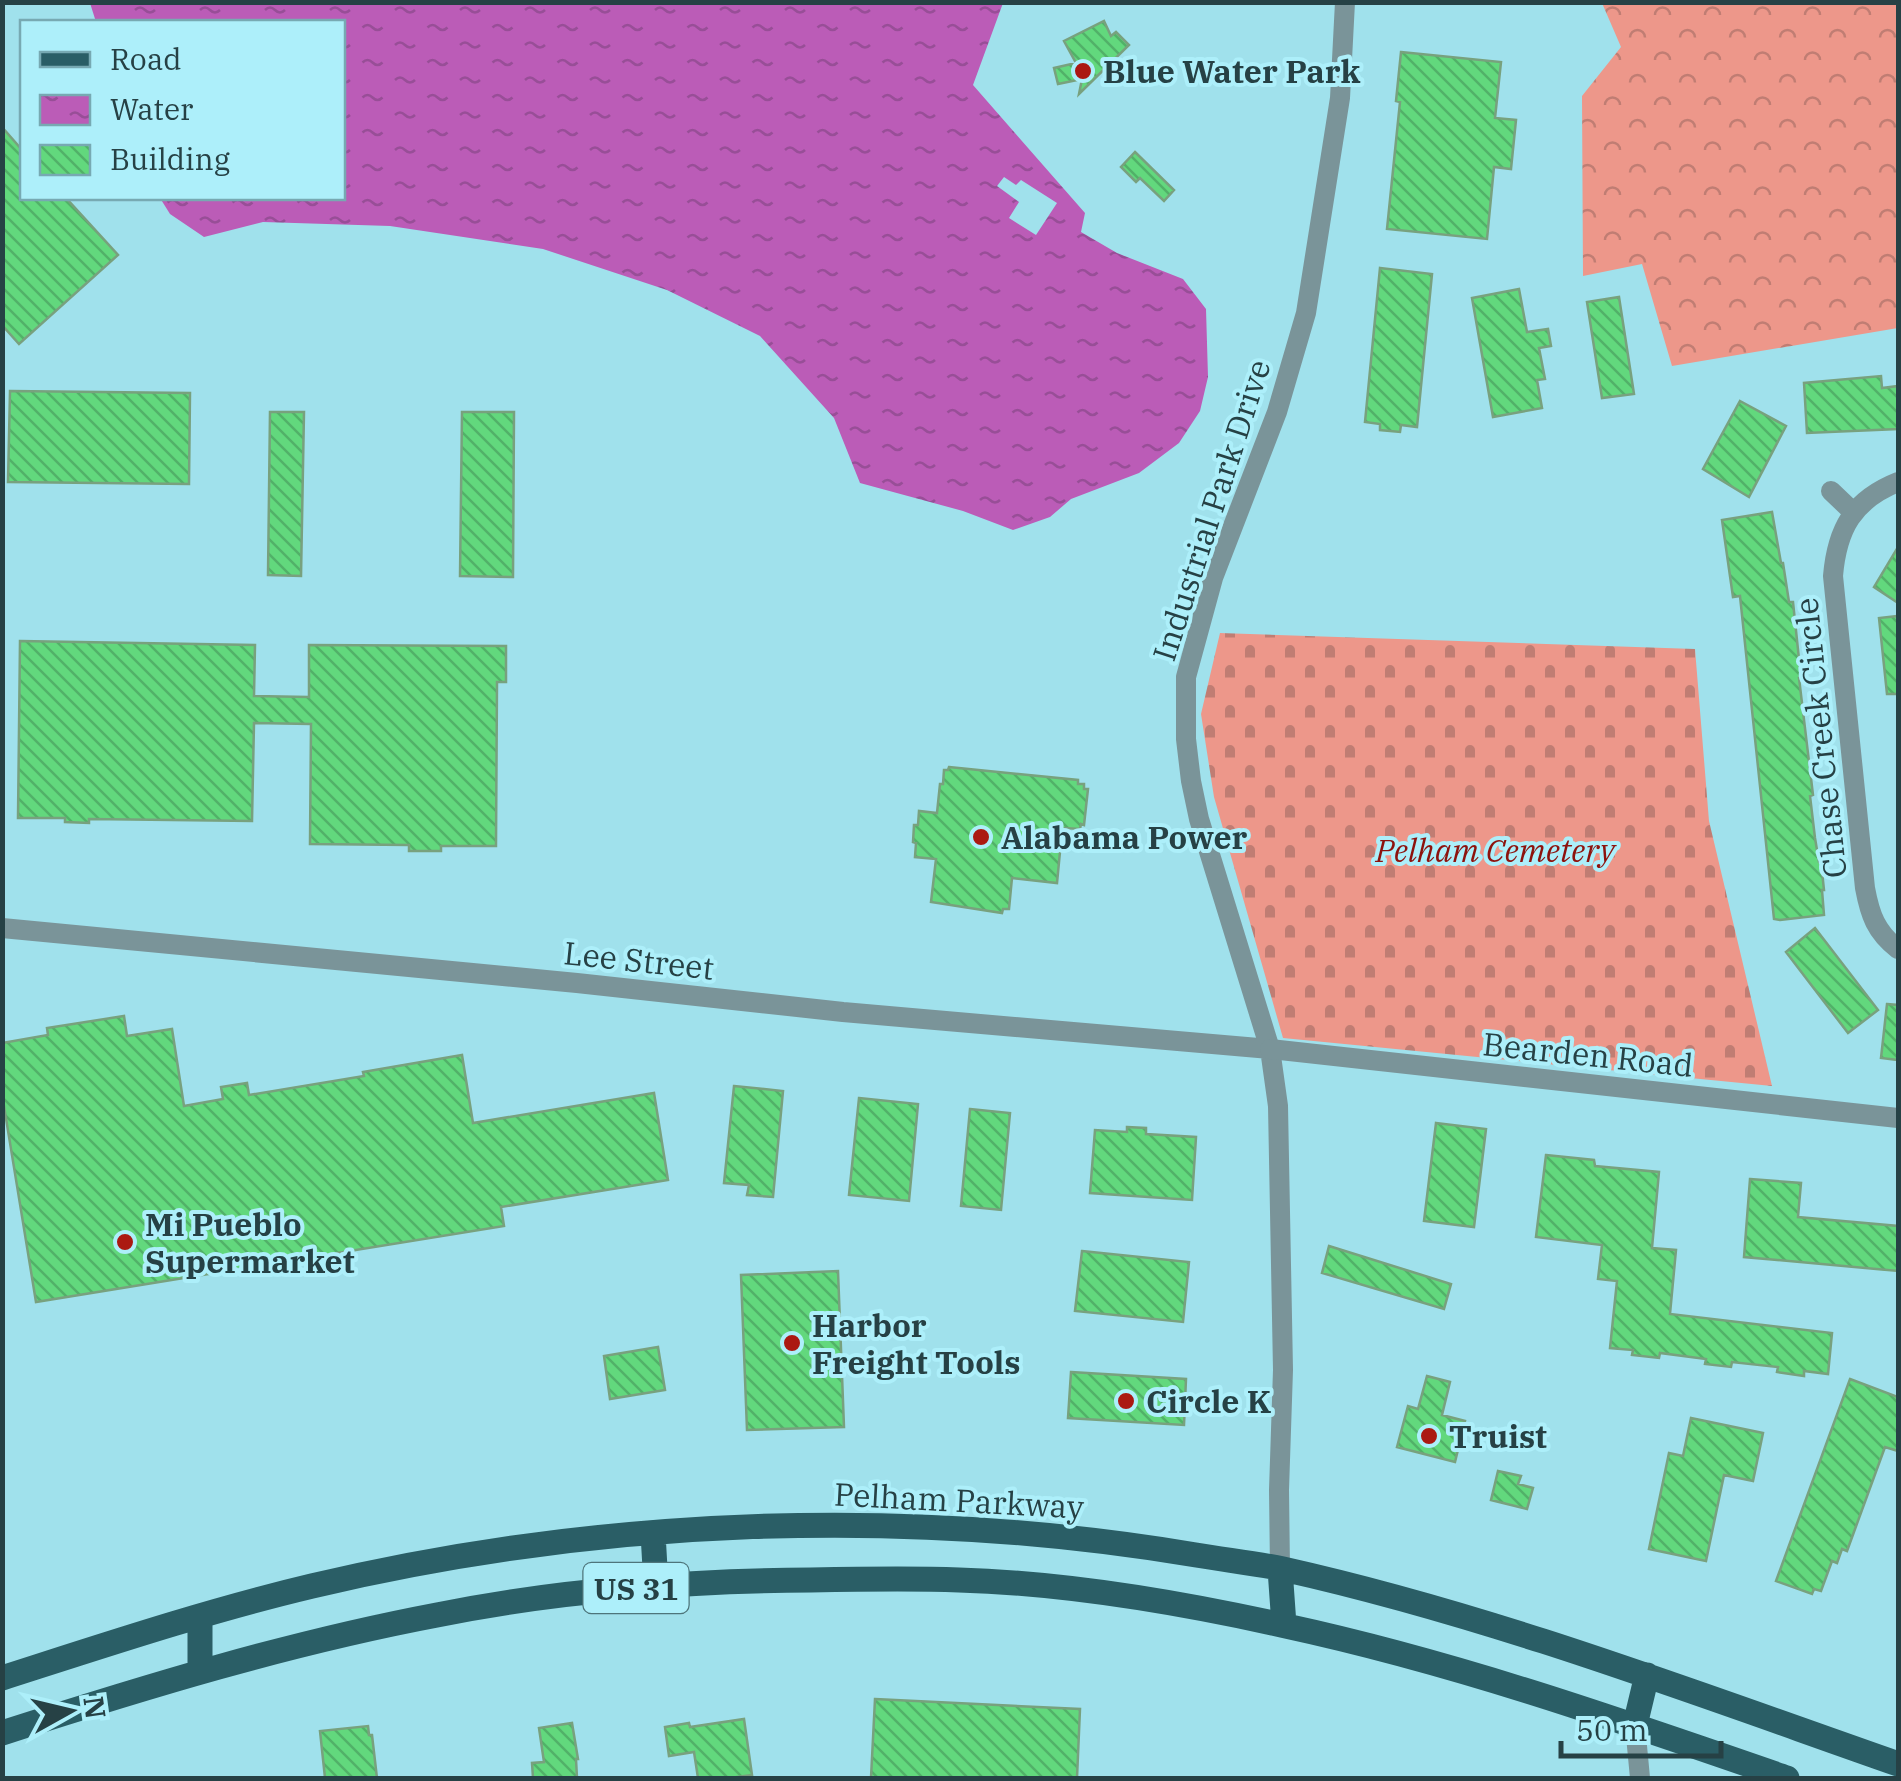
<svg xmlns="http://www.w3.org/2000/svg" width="1901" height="1781" font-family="'IBM Plex Serif',serif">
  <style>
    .forest { fill: url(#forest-crowns) }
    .cemetery { fill: url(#cemetery-stones) }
    .water { fill: url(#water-ripples) }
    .pier { fill: #a0e1ec }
    .building { fill: url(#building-back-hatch); stroke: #78a17e; stroke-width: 2.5 }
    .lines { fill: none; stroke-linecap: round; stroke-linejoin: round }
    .minor { stroke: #7a9499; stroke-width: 20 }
    .tertiary { stroke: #7a9499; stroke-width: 20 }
    .primary { stroke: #2a5e66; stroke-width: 25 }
    .poi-dot { fill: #ab1912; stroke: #adeffa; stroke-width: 4 }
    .labels { text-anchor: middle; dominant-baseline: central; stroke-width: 8; stroke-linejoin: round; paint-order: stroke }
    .shield { fill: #adeffa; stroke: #4e757b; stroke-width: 2.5 }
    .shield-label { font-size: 30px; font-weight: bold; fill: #264145 }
    .poi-label { font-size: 32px; font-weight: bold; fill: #264145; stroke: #adeffa; text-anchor: start }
    .street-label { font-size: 32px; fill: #264145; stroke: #adeffa }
    .park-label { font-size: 32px; font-style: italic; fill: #8d120d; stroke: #adeffa }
  </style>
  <defs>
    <pattern id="forest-crowns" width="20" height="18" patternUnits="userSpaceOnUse" patternTransform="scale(2.5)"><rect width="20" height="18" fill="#ed978a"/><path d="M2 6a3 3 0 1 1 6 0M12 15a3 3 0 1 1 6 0" fill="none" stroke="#c07d73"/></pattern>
    <pattern id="cemetery-stones" width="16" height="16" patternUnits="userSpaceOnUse" patternTransform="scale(2.5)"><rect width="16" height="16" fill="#ed978a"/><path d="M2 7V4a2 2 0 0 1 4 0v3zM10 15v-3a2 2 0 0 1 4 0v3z" fill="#c07d73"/></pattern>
    <pattern id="water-ripples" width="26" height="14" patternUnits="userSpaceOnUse" patternTransform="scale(2.5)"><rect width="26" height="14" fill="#bb5cb7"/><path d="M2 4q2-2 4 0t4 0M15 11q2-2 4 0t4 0" fill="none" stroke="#984e97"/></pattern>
    <pattern id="building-back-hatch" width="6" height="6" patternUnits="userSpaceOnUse" patternTransform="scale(2.5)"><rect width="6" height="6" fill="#62d87d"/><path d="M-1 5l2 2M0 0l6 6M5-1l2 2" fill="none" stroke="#51b168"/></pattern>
  </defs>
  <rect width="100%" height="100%" fill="#a0e1ec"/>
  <path class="forest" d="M 1602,3 L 1898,3 L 1898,328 L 1672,366 L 1642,264 L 1583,276 L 1582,96 L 1621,47 Z"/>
  <path class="cemetery" d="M 1220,633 L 1695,649 L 1709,821 L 1772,1086 L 1283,1038 L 1214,797 L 1201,714 Z"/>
  <path class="water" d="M 90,3 L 1003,3 L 973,85 L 1085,213 L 1081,232 L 1117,253 L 1183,279 L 1206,309 L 1208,377 L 1200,411 L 1179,443 L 1139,473 L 1071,499 L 1050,517 L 1013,530 L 963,511 L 860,483 L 834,418 L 760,336 L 667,290 L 543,249 L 390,226 L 263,222 L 204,237 L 170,214 L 160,198 L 342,198 L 342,22 L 96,22 Z"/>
  <path class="pier" d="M 1004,177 L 1016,185 L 1021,180 L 1057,203 L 1036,235 L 1009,218 L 1019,202 L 997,186 Z"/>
  <path class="building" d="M 1104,21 L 1111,36 L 1116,32 L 1129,45 L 1079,94 L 1082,79 L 1058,84 L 1054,68 L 1076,63 L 1064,41 Z
    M 1401,52 L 1501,62 L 1495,118 L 1516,120 L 1511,169 L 1494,167 L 1487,239 L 1387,229 L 1400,102 L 1396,101 Z
    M 2,127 L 22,150 L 22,198 L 66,198 L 118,255 L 19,344 L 2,325 Z
    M 1135,152 L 1174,190 L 1164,201 L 1140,178 L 1136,182 L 1121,167 Z
    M 1380,268 L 1432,274 L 1417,427 L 1401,425 L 1400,432 L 1380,430 L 1380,424 L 1365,422 Z
    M 1519,289 L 1527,332 L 1548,329 L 1551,346 L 1539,348 L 1545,379 L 1537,380 L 1542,408 L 1493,417 L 1472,298 Z
    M 1619,297 L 1634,394 L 1602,398 L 1587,302 Z
    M 1881,376 L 1882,388 L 1898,386 L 1898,429 L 1807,433 L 1804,383 Z
    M 10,391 L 190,393 L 189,484 L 8,482 Z
    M 1740,401 L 1786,426 L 1749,497 L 1703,469 Z
    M 270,412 L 304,412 L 301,576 L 268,575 Z
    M 462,412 L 514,412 L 513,577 L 460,576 Z
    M 1772,512 L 1781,563 L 1783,563 L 1789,602 L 1793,602 L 1801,678 L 1799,678 L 1813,795 L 1810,796 L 1815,838 L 1819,862 L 1821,862 L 1824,890 L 1822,890 L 1824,915 L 1780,920 L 1774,919 L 1740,596 L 1733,597 L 1722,520 Z
    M 1898,547 L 1898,603 L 1874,587 Z
    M 1898,616 L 1898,694 L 1887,694 L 1879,618 Z
    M 20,641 L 255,645 L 254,696 L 309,697 L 309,645 L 506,646 L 506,682 L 497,682 L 496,846 L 441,846 L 441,851 L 409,851 L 409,845 L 310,844 L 311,724 L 254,723 L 252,821 L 89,819 L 89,823 L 65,822 L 65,818 L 18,818 Z
    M 949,767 L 1078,780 L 1078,784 L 1084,784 L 1084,789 L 1088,789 L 1084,825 L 1081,824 L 1080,829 L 1065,828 L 1065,832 L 1062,831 L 1057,883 L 1012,878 L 1009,909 L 1003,909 L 1002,913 L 931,902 L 936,859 L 915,857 L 916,843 L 913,842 L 914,825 L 918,825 L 919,811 L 937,813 L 940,784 L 943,784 L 944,770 L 948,770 Z
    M 1815,928 L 1878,1010 L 1848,1033 L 1786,952 Z
    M 1887,1004 L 1898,1005 L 1898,1060 L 1881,1058 Z
    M 124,1016 L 127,1036 L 172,1029 L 184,1106 L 223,1099 L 221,1087 L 247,1083 L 249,1095 L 364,1076 L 363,1072 L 462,1055 L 473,1123 L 654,1093 L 668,1180 L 501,1207 L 504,1226 L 36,1302 L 2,1094 L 2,1043 L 48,1035 L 47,1028 Z
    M 734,1086 L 783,1091 L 773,1197 L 747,1195 L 749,1185 L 724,1183 Z
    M 859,1098 L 918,1104 L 909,1201 L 849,1195 Z
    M 970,1109 L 1010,1113 L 1001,1210 L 961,1206 Z
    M 1436,1123 L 1486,1129 L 1474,1227 L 1424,1221 Z
    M 1127,1127 L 1146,1128 L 1146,1134 L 1196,1137 L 1192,1200 L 1090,1193 L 1095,1130 L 1127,1132 Z
    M 1546,1155 L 1594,1160 L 1595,1166 L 1659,1172 L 1652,1248 L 1676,1250 L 1670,1314 L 1832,1333 L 1828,1374 L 1804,1371 L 1804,1376 L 1777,1372 L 1778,1367 L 1732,1362 L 1731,1367 L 1705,1364 L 1706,1359 L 1660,1353 L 1659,1358 L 1632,1355 L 1633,1350 L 1610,1348 L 1617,1281 L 1598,1279 L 1602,1245 L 1536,1237 Z
    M 1750,1179 L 1801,1183 L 1798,1217 L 1898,1226 L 1898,1271 L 1744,1257 Z
    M 1329,1246 L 1451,1284 L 1444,1309 L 1322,1273 Z
    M 1082,1251 L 1189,1262 L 1183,1322 L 1075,1311 Z
    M 838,1271 L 844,1427 L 747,1430 L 741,1275 Z
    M 658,1347 L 665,1390 L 610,1399 L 604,1356 Z
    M 1071,1372 L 1186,1379 L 1184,1425 L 1068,1418 Z
    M 1427,1376 L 1450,1382 L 1442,1415 L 1465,1421 L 1455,1462 L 1397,1447 L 1408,1406 L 1418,1409 Z
    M 1850,1379 L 1898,1397 L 1898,1451 L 1885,1447 L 1847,1551 L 1842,1549 L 1837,1563 L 1832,1561 L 1821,1591 L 1814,1589 L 1812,1594 L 1776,1581 Z
    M 1691,1418 L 1763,1433 L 1753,1481 L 1724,1475 L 1706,1561 L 1649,1549 L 1669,1453 L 1683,1456 Z
    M 1498,1471 L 1521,1476 L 1518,1484 L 1533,1488 L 1527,1509 L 1491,1500 Z
    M 875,1699 L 1080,1709 L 1077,1778 L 871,1778 Z
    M 744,1719 L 752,1775 L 730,1778 L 698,1778 L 694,1752 L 669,1756 L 665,1727 L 689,1723 L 690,1727 Z
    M 572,1723 L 578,1759 L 576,1759 L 577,1778 L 533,1778 L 532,1763 L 544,1762 L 539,1728 Z
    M 368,1726 L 369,1735 L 372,1735 L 377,1778 L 325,1778 L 320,1731 Z"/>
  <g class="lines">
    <path class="minor" d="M 1898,482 C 1853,500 1837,529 1833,576 L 1865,888 C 1870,915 1876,932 1898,949
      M 1831,491 L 1853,512
      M 2,928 L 577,983 L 843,1012 L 1270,1049
      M 1280,1569 L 1279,1490 L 1283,1370 L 1278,1106 L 1270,1049 L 1199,819 L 1191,781 L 1186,739 L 1186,677 L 1213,578 L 1277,412 L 1306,313 L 1340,98 L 1345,2
      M 1635,1725 L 1640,1778"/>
    <path class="tertiary" d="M 1270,1049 L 1898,1118"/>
    <path class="primary" d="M 653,1533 L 656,1586
      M 1280,1569 L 1284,1625
      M 200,1672 L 200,1616
      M 2,1678 C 105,1645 207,1611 312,1586 C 600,1518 904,1506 1196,1555 C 1225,1560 1254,1563 1283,1569 C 1493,1616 1695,1693 1898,1764
      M 1635,1725 L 1647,1675
      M 2,1733 C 145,1687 289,1643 437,1615 C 560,1590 686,1581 811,1580 C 860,1579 910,1578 959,1580 C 1064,1583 1183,1603 1286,1626 C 1457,1663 1622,1721 1787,1778"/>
  </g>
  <g class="poi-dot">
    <circle cx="1083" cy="71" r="10"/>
    <circle cx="981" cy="837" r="10"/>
    <circle cx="125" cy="1242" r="10"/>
    <circle cx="792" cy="1343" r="10"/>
    <circle cx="1126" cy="1401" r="10"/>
    <circle cx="1429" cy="1436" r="10"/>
  </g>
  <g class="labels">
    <rect class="shield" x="583.5" y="1563" width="105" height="50" rx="8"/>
    <g class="shield-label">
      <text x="636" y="1588">US 31</text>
    </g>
    <g class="poi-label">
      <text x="1103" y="71">Blue Water Park</text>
      <text x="1001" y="837">Alabama Power</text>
      <text x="145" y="1224">Mi Pueblo<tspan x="145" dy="37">Supermarket</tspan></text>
      <text x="812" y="1325">Harbor<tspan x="812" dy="37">Freight Tools</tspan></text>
      <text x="1146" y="1401">Circle K</text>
      <text x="1449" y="1436">Truist</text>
    </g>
    <g class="street-label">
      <text transform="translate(1211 510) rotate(-72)">Industrial Park Drive</text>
      <text transform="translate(1820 738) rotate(-96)">Chase Creek Circle</text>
      <text transform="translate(639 960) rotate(6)">Lee Street</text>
      <text transform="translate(1588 1054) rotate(6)">Bearden Road</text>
      <text transform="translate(959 1500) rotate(3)">Pelham Parkway</text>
    </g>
    <g class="park-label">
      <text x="1495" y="850">Pelham Cemetery</text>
    </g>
  </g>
  <rect width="1901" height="1781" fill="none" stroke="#264145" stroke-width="10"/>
  <rect x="20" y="20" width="325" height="180" fill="#adeffa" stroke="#77a9b2" stroke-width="2.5"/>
  <rect x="40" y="52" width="50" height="15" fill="#2a5e66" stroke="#77a9b2" stroke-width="2.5"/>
  <text x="110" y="70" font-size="30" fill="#264145">Road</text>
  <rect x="40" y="95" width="50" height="30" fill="url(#water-ripples)" stroke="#77a9b2" stroke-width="2.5"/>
  <text x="110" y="120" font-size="30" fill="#264145">Water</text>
  <rect x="40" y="145" width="50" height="30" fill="url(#building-back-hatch)" stroke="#77a9b2" stroke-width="2.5"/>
  <text x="110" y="170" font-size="30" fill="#264145">Building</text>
  <g transform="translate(70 1711) rotate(82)" stroke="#adeffa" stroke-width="8" paint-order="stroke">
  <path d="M0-8L18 38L0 25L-18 38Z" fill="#264145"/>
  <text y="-15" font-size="28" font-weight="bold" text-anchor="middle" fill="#264145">N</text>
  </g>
  <path d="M1561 1741v15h160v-15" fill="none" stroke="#264145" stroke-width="5"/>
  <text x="1576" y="1741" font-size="30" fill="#264145" stroke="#adeffa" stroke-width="8" paint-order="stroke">50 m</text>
</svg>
